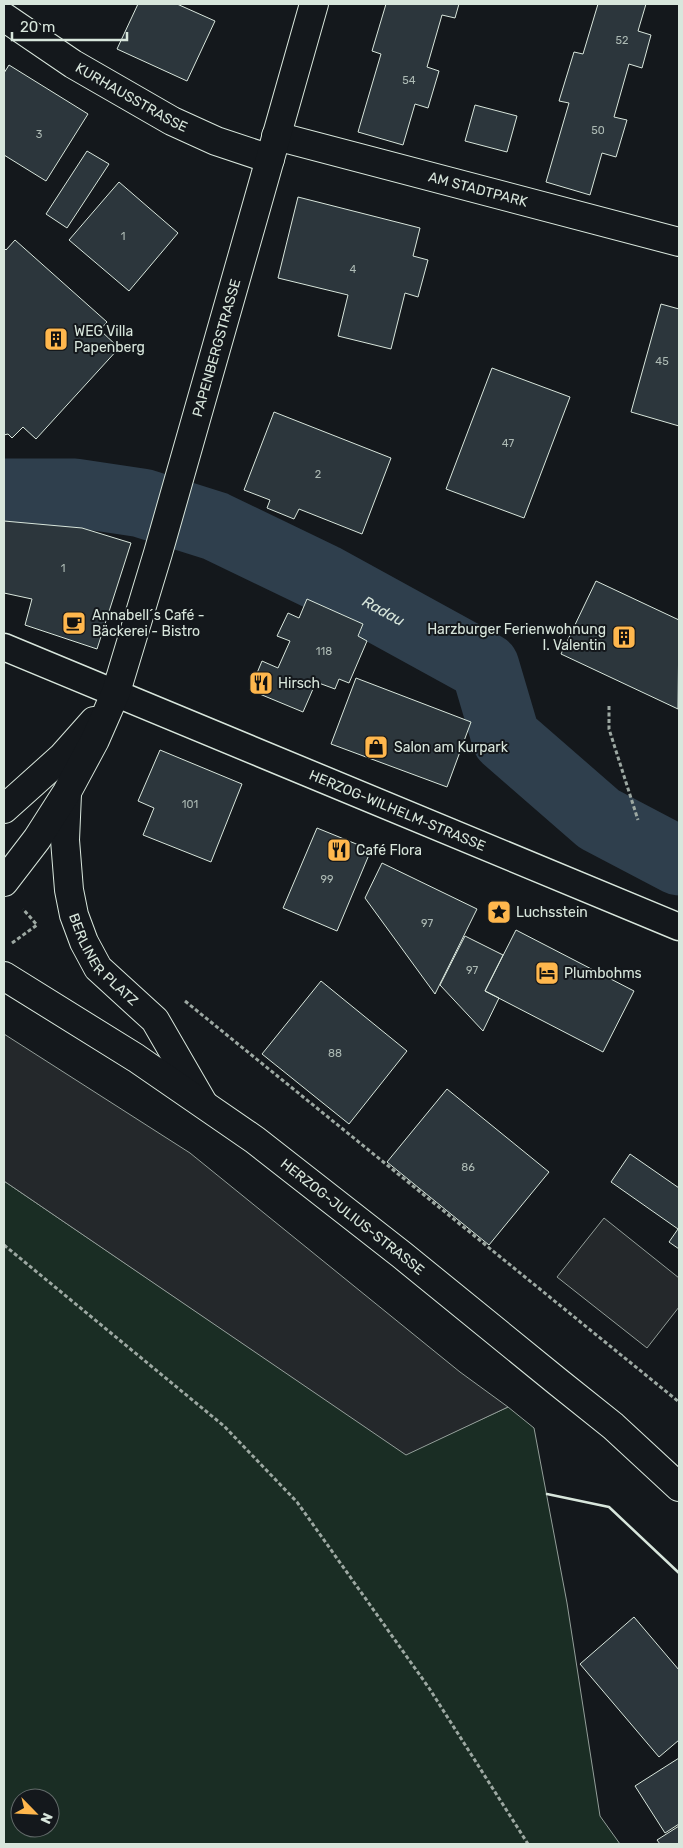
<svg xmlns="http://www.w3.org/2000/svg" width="683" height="1848" font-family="Rubik,sans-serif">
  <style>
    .green { fill: #1a2d24; stroke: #939e99; fill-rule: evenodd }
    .parking { fill: #24282b; stroke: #939e99 }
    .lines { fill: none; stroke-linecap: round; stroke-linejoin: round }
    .river { stroke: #2f3f4d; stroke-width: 69 }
    .building { fill: #2c363c; stroke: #d8e6dc }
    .pedestrian-casing { stroke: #d8e6dc; stroke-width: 29 }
    .minor-casing { stroke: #d8e6dc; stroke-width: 30 }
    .primary-casing { stroke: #d8e6dc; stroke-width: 30 }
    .path { stroke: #9da8a2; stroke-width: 3; stroke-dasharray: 4 2.5; stroke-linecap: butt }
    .pedestrian { stroke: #14181c; stroke-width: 26 }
    .minor { stroke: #14181c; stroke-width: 28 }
    .primary { stroke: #14181c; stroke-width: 28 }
    .wall { stroke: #d8e6dc; stroke-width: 2.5 }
    .labels { text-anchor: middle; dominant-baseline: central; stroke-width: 4; stroke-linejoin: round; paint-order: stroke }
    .number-label { font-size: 11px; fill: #adbab4 }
    .street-label { font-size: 14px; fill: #d8e6dc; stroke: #14181c }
    .poi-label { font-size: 14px; fill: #d8e6dc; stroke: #14181c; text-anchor: start }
    .water-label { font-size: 15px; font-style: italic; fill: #d8e6dc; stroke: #14181c }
  </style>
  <rect width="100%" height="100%" fill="#14181c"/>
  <path class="green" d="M 4,1181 L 406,1454 L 508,1407 L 534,1428 L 567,1603 L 600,1816 L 620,1844 L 4,1844 ZM 20,1798 L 50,1798 L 50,1828 L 20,1828 Z"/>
  <path class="parking" d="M 4,1034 L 190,1153 L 460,1372 L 508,1407 L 406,1455 L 4,1181 Z
    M 604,1218 L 679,1278 L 679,1307 L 647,1348 L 557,1277 Z"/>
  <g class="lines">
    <path class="river" id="s1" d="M 4,493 L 75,493 L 142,503 L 215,526 L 323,578 L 485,667 L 506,738 L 599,819 L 679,861"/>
  </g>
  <path class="building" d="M 138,4 L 177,4 L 215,21 L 187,81 L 117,49 Z
    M 386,4 L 459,4 L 455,18 L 442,15 L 427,67 L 439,71 L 428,108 L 415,104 L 403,145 L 358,132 L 381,54 L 372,51 Z
    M 598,4 L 646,4 L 638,31 L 651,35 L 642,68 L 629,64 L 614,117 L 627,120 L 616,157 L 602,153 L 590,195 L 546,182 L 569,103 L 559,101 L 574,52 L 583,54 Z
    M 9,65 L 88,114 L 46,181 L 4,155 L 4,73 Z
    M 475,105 L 517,116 L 507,152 L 465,141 Z
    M 87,151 L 109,164 L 67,228 L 46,214 Z
    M 119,182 L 178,233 L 129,291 L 69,240 Z
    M 298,197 L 420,228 L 413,256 L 428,260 L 418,297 L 405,293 L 391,349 L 338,336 L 348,295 L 278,278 Z
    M 15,240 L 107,322 L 100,330 L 119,348 L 36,439 L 23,427 L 12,438 L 8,434 L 4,435 L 4,248 L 6,250 Z
    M 661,304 L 679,309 L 679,426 L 631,412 Z
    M 492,368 L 570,397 L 524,518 L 446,489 Z
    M 274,412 L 391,458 L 362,534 L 299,509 L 294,519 L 267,508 L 270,500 L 244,490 Z
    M 4,521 L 82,528 L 131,543 L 97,649 L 25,625 L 32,599 L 4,593 Z
    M 596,581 L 679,620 L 678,709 L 561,654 Z
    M 307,599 L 363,624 L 358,636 L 367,641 L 349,683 L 339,679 L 335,689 L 316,682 L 303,712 L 250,690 L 262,661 L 278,668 L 290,641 L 277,636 L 288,613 L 299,618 Z
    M 356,678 L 471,722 L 447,787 L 331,744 Z
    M 160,750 L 242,784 L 211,862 L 143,835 L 154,808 L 138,801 Z
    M 317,828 L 371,850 L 337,931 L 283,908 Z
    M 382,863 L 477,909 L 435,994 L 365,898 Z
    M 516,930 L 634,991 L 603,1052 L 485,991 Z
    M 465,936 L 503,955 L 485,991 L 499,998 L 483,1031 L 440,985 Z
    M 321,981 L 407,1051 L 349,1124 L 262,1054 Z
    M 447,1089 L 549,1172 L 489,1245 L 387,1162 Z
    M 630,1154 L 679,1188 L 679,1249 L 669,1242 L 678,1229 L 611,1182 Z
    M 634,1617 L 679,1670 L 679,1740 L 659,1757 L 580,1664 Z
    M 679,1758 L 679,1824 L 665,1833 L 635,1786 Z
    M 679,1826 L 679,1844 L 660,1844 L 657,1840 Z"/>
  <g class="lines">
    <g class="pedestrian-casing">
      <g id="pedestrian">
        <path id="s2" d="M 4,647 L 679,927"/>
      </g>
    </g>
    <g class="minor-casing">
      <g id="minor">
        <path id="s3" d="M 4,17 L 73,64 L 172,121 L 216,141 L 270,159"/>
        <path id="s4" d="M 276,136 L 679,242"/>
        <path id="s5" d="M 67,794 L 65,840 L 69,890 L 74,915 L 84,942 L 98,968 L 155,1020 L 203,1103"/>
        <path d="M 4,809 L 62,757 L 94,721"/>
        <path id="s6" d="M 4,882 L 37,839 L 67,792 L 95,740 L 116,692 L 158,553 L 314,4"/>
      </g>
    </g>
    <g class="primary-casing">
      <g id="primary">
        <path id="s7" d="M 4,976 L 136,1058 L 255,1140 L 402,1255 L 558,1382 L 613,1426 L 679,1487"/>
      </g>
    </g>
    <path class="path" d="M 609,706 L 609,729 L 638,820
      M 12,943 L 37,925 L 23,909
      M 185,1001 L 679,1402
      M 4,1245 L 224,1426 L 297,1502 L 429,1688 L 528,1844"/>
    <use href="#pedestrian" class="pedestrian"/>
    <use href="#minor" class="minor"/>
    <use href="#primary" class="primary"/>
    <path class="wall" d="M 547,1494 L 609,1507 L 679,1573"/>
  </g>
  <defs>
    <g id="building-square" transform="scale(1.25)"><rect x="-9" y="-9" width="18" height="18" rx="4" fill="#ffb74d" stroke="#14181c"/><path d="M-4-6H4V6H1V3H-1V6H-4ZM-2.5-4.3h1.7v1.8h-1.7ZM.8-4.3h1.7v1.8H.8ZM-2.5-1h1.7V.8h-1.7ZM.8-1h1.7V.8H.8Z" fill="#111"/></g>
    <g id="cafe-square" transform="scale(1.25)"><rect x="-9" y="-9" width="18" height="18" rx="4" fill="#ffb74d" stroke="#14181c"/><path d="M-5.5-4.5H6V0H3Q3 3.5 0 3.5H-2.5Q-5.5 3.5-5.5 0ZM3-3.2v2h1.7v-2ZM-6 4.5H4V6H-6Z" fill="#111"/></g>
    <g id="restaurant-square" transform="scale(1.25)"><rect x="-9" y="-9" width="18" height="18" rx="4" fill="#ffb74d" stroke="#14181c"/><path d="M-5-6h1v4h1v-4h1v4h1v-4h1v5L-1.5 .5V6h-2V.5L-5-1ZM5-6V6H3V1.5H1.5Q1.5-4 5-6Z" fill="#111"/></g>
    <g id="shop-square" transform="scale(1.25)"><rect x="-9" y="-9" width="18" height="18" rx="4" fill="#ffb74d" stroke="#14181c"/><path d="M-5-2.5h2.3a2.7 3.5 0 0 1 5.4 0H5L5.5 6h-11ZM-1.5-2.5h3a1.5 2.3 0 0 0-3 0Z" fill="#111"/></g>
    <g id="sight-square" transform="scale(1.25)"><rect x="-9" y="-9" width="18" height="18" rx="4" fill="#ffb74d" stroke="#14181c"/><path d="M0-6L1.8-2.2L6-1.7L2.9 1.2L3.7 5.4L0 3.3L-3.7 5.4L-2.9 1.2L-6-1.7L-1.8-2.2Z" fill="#111"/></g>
    <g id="hotel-square" transform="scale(1.25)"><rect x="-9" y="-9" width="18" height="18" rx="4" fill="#ffb74d" stroke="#14181c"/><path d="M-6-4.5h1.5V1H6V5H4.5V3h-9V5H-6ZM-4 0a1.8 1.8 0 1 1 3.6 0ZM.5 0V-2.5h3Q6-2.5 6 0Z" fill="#111"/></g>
  </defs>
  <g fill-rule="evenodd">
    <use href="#building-square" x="56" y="339"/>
    <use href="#cafe-square" x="74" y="623"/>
    <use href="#building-square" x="624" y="637"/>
    <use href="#restaurant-square" x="261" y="683"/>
    <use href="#shop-square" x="376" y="747"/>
    <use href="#restaurant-square" x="339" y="850"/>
    <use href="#sight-square" x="499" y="912"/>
    <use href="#hotel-square" x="547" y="973"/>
  </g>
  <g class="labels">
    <g class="number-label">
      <text x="622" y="40">52</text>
      <text x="409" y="80">54</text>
      <text x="598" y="130">50</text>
      <text x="39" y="134">3</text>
      <text x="123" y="236">1</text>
      <text x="353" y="269">4</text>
      <text x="662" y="361">45</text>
      <text x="508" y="443">47</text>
      <text x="318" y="474">2</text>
      <text x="63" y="568">1</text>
      <text x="324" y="651">118</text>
      <text x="190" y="804">101</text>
      <text x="327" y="879">99</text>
      <text x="427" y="923">97</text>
      <text x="472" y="970">97</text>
      <text x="335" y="1053">88</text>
      <text x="468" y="1167">86</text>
    </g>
    <g class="street-label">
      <text stroke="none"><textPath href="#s3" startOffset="151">KURHAUSSTRASSE</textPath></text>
      <text stroke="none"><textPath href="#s4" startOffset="209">AM STADTPARK</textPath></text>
      <text stroke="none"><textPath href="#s6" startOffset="580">PAPENBERGSTRASSE</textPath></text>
      <text stroke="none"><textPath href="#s2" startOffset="426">HERZOG-WILHELM-STRASSE</textPath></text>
      <text stroke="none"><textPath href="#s5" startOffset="176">BERLINER PLATZ</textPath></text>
      <text stroke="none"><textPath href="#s7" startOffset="424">HERZOG-JULIUS-STRASSE</textPath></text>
    </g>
    <g class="poi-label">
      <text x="74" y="331">WEG Villa<tspan x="74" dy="16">Papenberg</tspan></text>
      <text x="92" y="615">Annabell´s Café -<tspan x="92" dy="16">Bäckerei - Bistro</tspan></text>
      <text x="606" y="629" text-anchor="end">Harzburger Ferienwohnung<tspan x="606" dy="16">I. Valentin</tspan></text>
      <text x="278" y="683">Hirsch</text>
      <text x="394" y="747">Salon am Kurpark</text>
      <text x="356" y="850">Café Flora</text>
      <text x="516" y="912">Luchsstein</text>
      <text x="564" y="973">Plumbohms</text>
    </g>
    <g class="water-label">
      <text stroke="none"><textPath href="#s1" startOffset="404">Radau</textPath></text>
    </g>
  </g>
  <rect width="683" height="1848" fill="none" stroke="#d8e6dc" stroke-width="10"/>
  <g transform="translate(35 1813) rotate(114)"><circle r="24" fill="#14181c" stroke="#626a69"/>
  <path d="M0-4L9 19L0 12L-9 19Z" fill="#ffb74d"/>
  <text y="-8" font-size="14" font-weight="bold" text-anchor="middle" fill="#d8e6dc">N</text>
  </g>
  <path d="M12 32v8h115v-8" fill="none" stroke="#d8e6dc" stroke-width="2.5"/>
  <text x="20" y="32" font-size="15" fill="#d8e6dc" stroke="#14181c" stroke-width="4" paint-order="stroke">20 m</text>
</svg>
